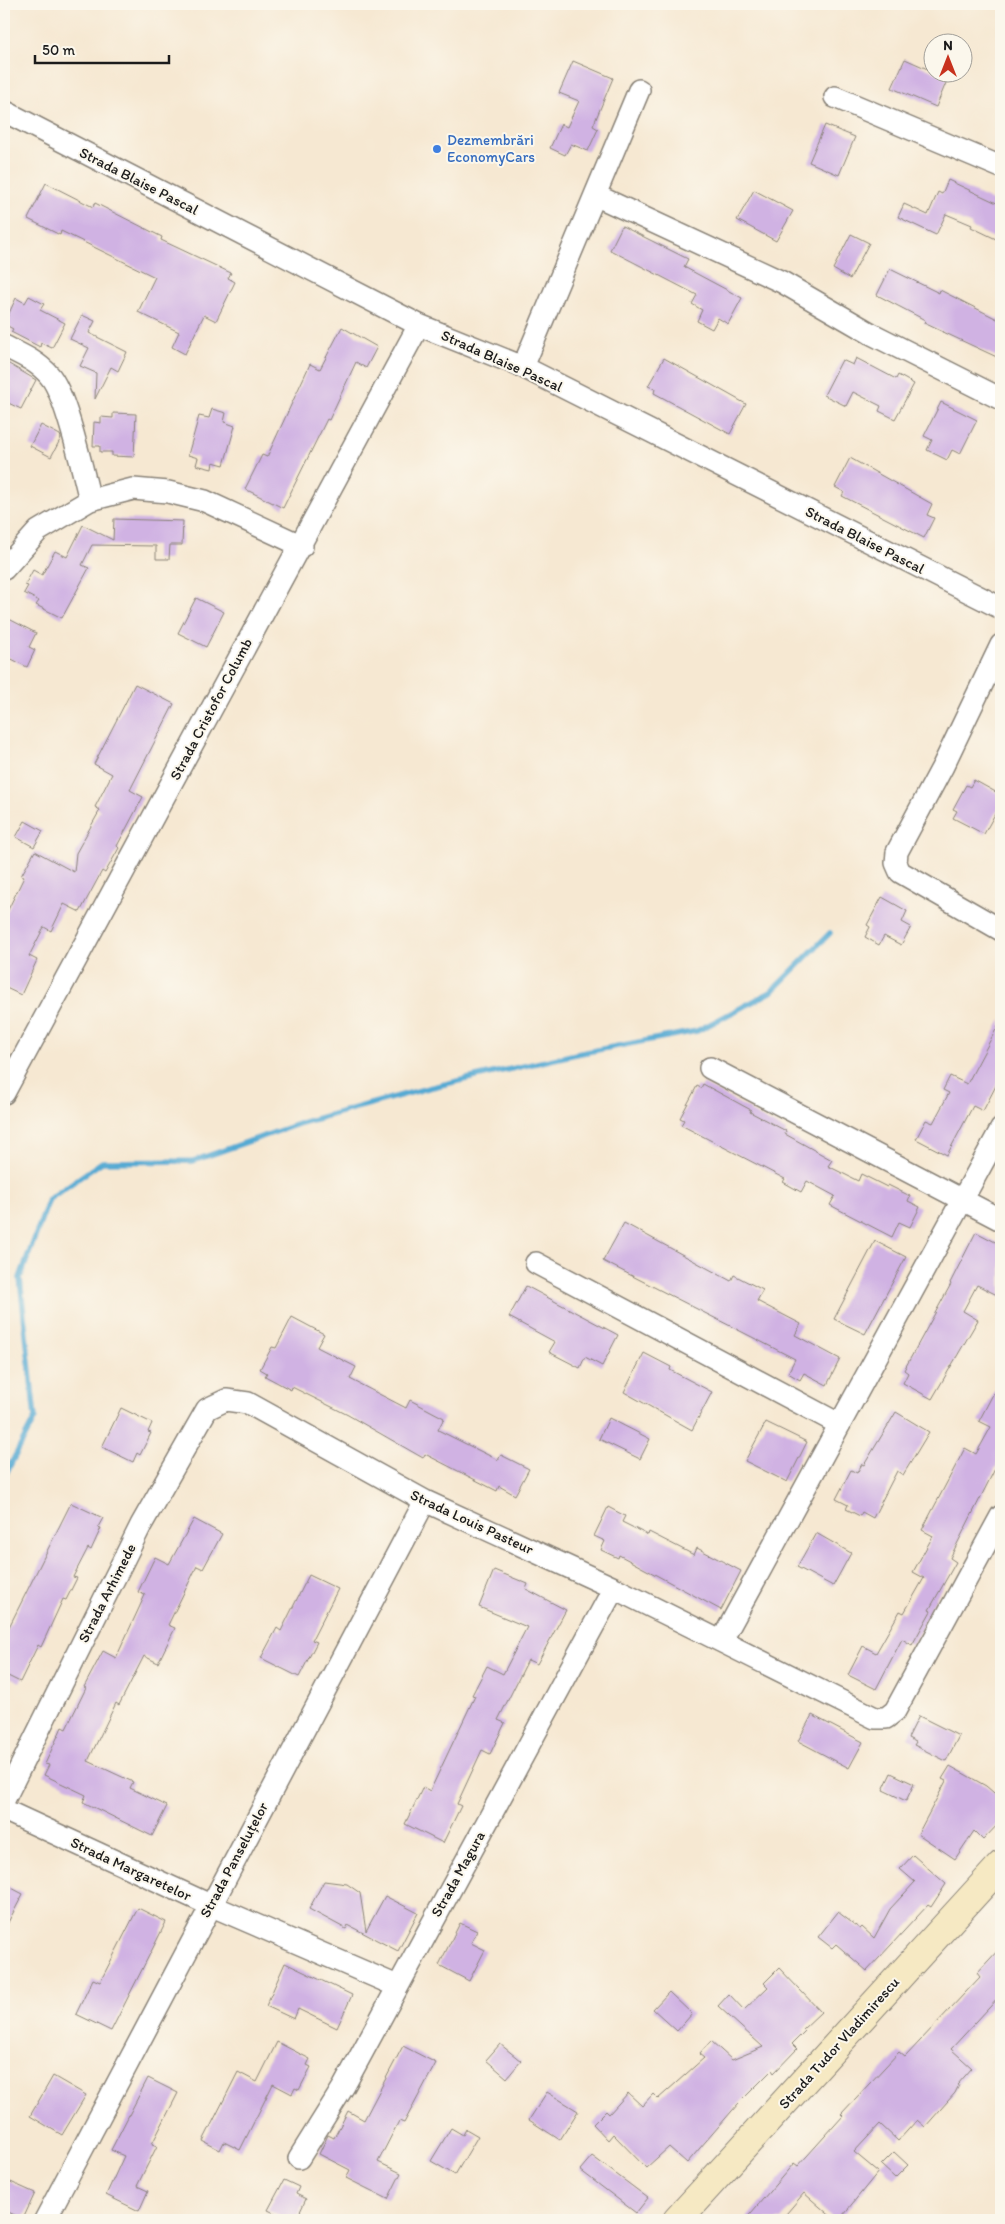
<svg xmlns="http://www.w3.org/2000/svg" width="1005" height="2224" font-family="Itim,sans-serif">
  <style>
    .lines { fill: none; stroke-linecap: round; stroke-linejoin: round }
    .stream { stroke: #57aad3; stroke-width: 5.5 }
    .building { fill: #d0b2e3 }
    .street-casing { stroke: #898277; stroke-width: 24 }
    .secondary-casing { stroke: #898277; stroke-width: 30 }
    .street { stroke: #fff; stroke-width: 21 }
    .secondary { stroke: #f6e9c3; stroke-width: 28 }
    .shop-dot { fill: #3f7fe0; stroke: #fbf7ec; stroke-width: 2 }
    .labels { text-anchor: middle; dominant-baseline: central; stroke-width: 4; stroke-linejoin: round; paint-order: stroke }
    .shop-label { font-size: 15px; fill: #366cbe; stroke: #fbf7ec; text-anchor: start }
    .street-label { font-size: 15px; fill: #1c1c1c; stroke: #fbf7ec }
  </style>
  <rect width="100%" height="100%" fill="#fbf7ec"/>
  <filter id="ink" filterUnits="userSpaceOnUse"><feTurbulence type="fractalNoise" baseFrequency=".02" numOctaves="2"/><feDisplacementMap in="SourceGraphic" scale="10" xChannelSelector="R" yChannelSelector="G"/><feConvolveMatrix kernelMatrix="1 2 1 2 8 2 1 2 1" color-interpolation-filters="sRGB"/></filter>
  <filter id="wash" filterUnits="userSpaceOnUse"><feTurbulence type="fractalNoise" baseFrequency=".0096" numOctaves="4" result="noise"/><feDisplacementMap in="SourceGraphic" scale="20" xChannelSelector="R" yChannelSelector="G"/><feGaussianBlur stdDeviation="1.12" result="paint"/><feColorMatrix in="noise" values="0 0 0 0 0 0 0 0 0 0 0 0 0 0 0 0 0 1.4 0 .05"/><feComposite in="paint" operator="in"/></filter>
  <g filter="url(#wash)">
    <rect width="100%" height="100%" fill="#f6e8d2"/>
    <g class="lines">
      <path class="stream" d="M 4,1477 L 35,1418 L 20,1278 L 49,1199 L 102,1162 L 193,1161 L 301,1123 L 428,1088 L 576,1054 L 697,1031 L 771,992 L 830,933"/>
    </g>
    <g id="blocks">
      <path class="building" d="M 905,59 L 948,78 L 936,107 L 892,88 Z
        M 573,61 L 613,78 L 593,126 L 598,129 L 588,151 L 571,144 L 565,155 L 550,148 L 561,124 L 567,127 L 579,101 L 559,93 Z
        M 825,125 L 855,137 L 839,175 L 809,162 Z
        M 948,180 L 1001,205 L 1001,229 L 996,239 L 971,227 L 972,225 L 946,214 L 936,235 L 898,217 L 904,204 L 928,215 L 938,192 L 942,194 Z
        M 46,183 L 93,207 L 95,203 L 162,237 L 161,240 L 231,273 L 228,278 L 235,282 L 216,321 L 204,315 L 185,354 L 172,347 L 179,332 L 138,312 L 155,277 L 61,231 L 60,235 L 28,219 Z
        M 754,190 L 793,211 L 776,241 L 737,220 Z
        M 622,226 L 688,259 L 684,267 L 742,298 L 728,324 L 718,318 L 712,329 L 697,321 L 702,310 L 692,304 L 697,295 L 610,250 Z
        M 851,234 L 869,243 L 850,279 L 833,269 Z
        M 890,269 L 939,293 L 940,290 L 1001,321 L 1001,359 L 924,323 L 925,320 L 877,295 Z
        M 29,296 L 44,304 L 40,310 L 65,323 L 52,348 L 41,343 L 40,347 L 11,332 L 13,329 L 4,324 L 16,298 L 25,303 Z
        M 82,315 L 95,321 L 89,333 L 127,352 L 118,371 L 111,367 L 95,399 L 96,373 L 80,366 L 89,348 L 70,339 Z
        M 342,327 L 377,347 L 366,368 L 356,362 L 329,420 L 327,419 L 283,508 L 245,489 L 262,455 L 267,457 L 310,364 L 320,369 Z
        M 664,358 L 746,404 L 730,434 L 654,393 L 655,389 L 648,386 Z
        M 856,358 L 896,379 L 898,375 L 914,384 L 895,419 L 879,411 L 881,406 L 853,392 L 846,406 L 824,395 L 842,360 L 853,365 Z
        M 4,361 L 36,380 L 21,409 L 4,401 Z
        M 941,402 L 977,420 L 960,454 L 952,450 L 947,460 L 927,450 L 932,440 L 924,436 Z
        M 212,409 L 226,413 L 224,422 L 235,426 L 224,465 L 213,462 L 212,469 L 196,465 L 198,458 L 188,455 L 199,416 L 209,418 Z
        M 113,413 L 136,414 L 134,457 L 112,456 L 112,452 L 100,452 L 100,446 L 93,446 L 94,422 L 101,423 L 101,417 L 113,418 Z
        M 41,425 L 60,435 L 61,438 L 51,457 L 30,446 Z
        M 850,458 L 932,504 L 927,515 L 934,518 L 924,538 L 842,496 L 844,492 L 835,487 Z
        M 114,519 L 183,521 L 182,545 L 170,545 L 169,559 L 156,559 L 156,546 L 92,545 L 82,565 L 89,568 L 62,618 L 36,605 L 39,601 L 24,593 L 28,586 L 25,585 L 33,570 L 42,575 L 55,551 L 67,557 L 83,525 L 113,540 Z
        M 196,598 L 224,612 L 206,647 L 178,633 Z
        M 9,619 L 36,633 L 29,647 L 35,650 L 27,667 L 4,655 L 4,630 Z
        M 135,684 L 174,704 L 130,790 L 143,797 L 117,846 L 119,848 L 105,873 L 102,871 L 80,912 L 64,904 L 51,931 L 44,927 L 29,956 L 37,960 L 21,995 L 4,987 L 4,918 L 24,877 L 21,876 L 35,851 L 74,872 L 76,853 L 100,810 L 95,807 L 112,774 L 94,764 Z
        M 974,780 L 1001,795 L 1001,803 L 984,834 L 953,818 L 957,811 L 953,809 L 966,785 L 970,787 Z
        M 25,821 L 43,831 L 34,847 L 16,837 Z
        M 882,897 L 907,911 L 902,922 L 911,927 L 901,945 L 884,936 L 879,945 L 865,937 L 870,927 L 867,925 Z
        M 1001,1020 L 1001,1076 L 983,1111 L 973,1106 L 947,1155 L 916,1139 L 926,1120 L 933,1123 L 949,1093 L 943,1090 L 950,1076 L 967,1084 Z
        M 703,1084 L 751,1110 L 750,1112 L 786,1131 L 785,1134 L 832,1160 L 828,1166 L 858,1181 L 861,1174 L 887,1187 L 888,1185 L 910,1196 L 908,1201 L 920,1207 L 910,1227 L 899,1222 L 892,1237 L 830,1205 L 835,1196 L 807,1181 L 801,1192 L 783,1182 L 785,1179 L 681,1125 L 684,1120 L 680,1118 L 697,1086 L 701,1088 Z
        M 624,1223 L 731,1281 L 734,1275 L 763,1290 L 757,1301 L 801,1324 L 795,1335 L 840,1359 L 827,1385 L 804,1373 L 800,1380 L 788,1373 L 795,1359 L 603,1261 Z
        M 976,1232 L 1001,1245 L 1001,1297 L 977,1285 L 963,1311 L 978,1320 L 932,1399 L 903,1383 L 908,1373 L 904,1370 L 951,1284 L 950,1283 Z
        M 875,1241 L 906,1257 L 865,1334 L 834,1319 Z
        M 526,1286 L 618,1335 L 602,1366 L 585,1357 L 580,1368 L 549,1352 L 555,1342 L 509,1317 Z
        M 292,1317 L 324,1334 L 317,1347 L 356,1367 L 350,1379 L 406,1408 L 410,1400 L 444,1418 L 438,1430 L 498,1460 L 501,1455 L 529,1469 L 515,1495 L 499,1486 L 497,1491 L 425,1454 L 423,1458 L 348,1415 L 292,1387 L 291,1390 L 265,1376 L 267,1373 L 260,1369 L 272,1347 L 276,1348 Z
        M 644,1353 L 671,1367 L 670,1370 L 712,1392 L 692,1430 L 624,1392 Z
        M 1001,1379 L 1001,1457 L 950,1558 L 956,1562 L 929,1610 L 931,1611 L 912,1645 L 902,1639 L 876,1689 L 848,1675 L 863,1646 L 876,1653 L 900,1611 L 904,1613 L 924,1578 L 913,1572 L 933,1536 L 922,1530 L 965,1448 L 976,1454 L 991,1427 L 979,1421 Z
        M 121,1408 L 152,1423 L 148,1432 L 151,1433 L 140,1455 L 137,1453 L 133,1462 L 102,1447 Z
        M 896,1412 L 929,1432 L 903,1475 L 897,1471 L 873,1518 L 862,1512 L 860,1516 L 846,1509 L 848,1505 L 836,1499 L 851,1470 L 857,1473 L 862,1464 L 864,1465 Z
        M 609,1418 L 650,1439 L 640,1459 L 599,1439 Z
        M 766,1422 L 807,1442 L 787,1482 L 745,1461 Z
        M 71,1503 L 103,1518 L 98,1527 L 101,1528 L 91,1550 L 88,1548 L 73,1577 L 77,1578 L 66,1600 L 63,1599 L 41,1647 L 38,1645 L 20,1682 L 4,1674 L 4,1637 Z
        M 608,1507 L 625,1516 L 622,1522 L 648,1535 L 649,1532 L 694,1555 L 697,1548 L 741,1571 L 721,1610 L 619,1555 L 618,1558 L 601,1550 L 605,1541 L 594,1536 Z
        M 194,1519 L 222,1534 L 203,1569 L 197,1566 L 168,1625 L 175,1628 L 158,1663 L 144,1656 L 119,1705 L 116,1703 L 88,1761 L 133,1782 L 130,1788 L 167,1806 L 152,1836 L 83,1802 L 86,1795 L 44,1775 L 49,1765 L 45,1764 L 62,1727 L 66,1729 L 86,1688 L 84,1687 L 103,1651 L 116,1658 L 145,1595 L 138,1592 L 155,1557 L 169,1564 Z
        M 816,1533 L 851,1553 L 833,1586 L 797,1567 Z
        M 494,1570 L 528,1584 L 526,1589 L 566,1610 L 537,1664 L 528,1660 L 498,1720 L 505,1723 L 490,1754 L 482,1750 L 457,1804 L 461,1806 L 443,1843 L 405,1824 L 423,1787 L 430,1791 L 475,1696 L 472,1695 L 487,1666 L 503,1674 L 527,1627 L 479,1607 Z
        M 309,1575 L 338,1589 L 312,1640 L 317,1642 L 299,1677 L 261,1658 L 277,1628 L 281,1631 Z
        M 812,1715 L 863,1742 L 849,1768 L 798,1741 Z
        M 919,1716 L 959,1736 L 946,1761 L 914,1745 L 916,1742 L 908,1738 Z
        M 950,1766 L 986,1786 L 1001,1799 L 1001,1821 L 983,1840 L 974,1831 L 955,1859 L 918,1834 L 946,1781 L 942,1779 Z
        M 891,1773 L 914,1784 L 906,1801 L 883,1790 Z
        M 913,1855 L 946,1884 L 931,1907 L 928,1905 L 867,1971 L 836,1944 L 832,1948 L 818,1937 L 838,1912 L 860,1929 L 862,1927 L 874,1938 L 890,1909 L 915,1882 L 900,1869 Z
        M 324,1881 L 347,1884 L 360,1893 L 366,1931 L 385,1896 L 418,1913 L 398,1951 L 348,1925 L 346,1929 L 309,1909 Z
        M 4,1884 L 23,1894 L 4,1930 Z
        M 138,1908 L 166,1922 L 111,2031 L 76,2014 L 93,1979 L 100,1982 Z
        M 460,1923 L 477,1931 L 471,1943 L 485,1950 L 469,1981 L 439,1965 Z
        M 1001,1947 L 1001,1995 L 951,2049 L 972,2068 L 958,2084 L 959,2085 L 955,2093 L 925,2127 L 917,2120 L 898,2141 L 880,2124 L 854,2152 L 878,2172 L 839,2220 L 835,2220 L 804,2193 L 781,2220 L 745,2220 L 794,2163 L 798,2166 L 843,2116 L 841,2114 L 899,2052 L 905,2057 L 980,1977 L 977,1973 Z
        M 285,1963 L 352,1995 L 337,2028 L 298,2009 L 294,2019 L 266,2006 Z
        M 779,1968 L 821,2012 L 803,2029 L 805,2031 L 792,2044 L 797,2049 L 774,2073 L 772,2070 L 738,2104 L 687,2163 L 669,2147 L 646,2168 L 613,2134 L 608,2140 L 593,2124 L 606,2111 L 609,2114 L 628,2093 L 642,2106 L 653,2094 L 658,2099 L 704,2058 L 699,2054 L 711,2041 L 732,2060 L 763,2047 L 718,2006 L 729,1994 L 744,2010 L 768,1987 L 764,1983 Z
        M 669,1992 L 692,2014 L 677,2031 L 653,2009 Z
        M 277,2042 L 310,2059 L 307,2065 L 311,2067 L 299,2090 L 295,2088 L 292,2094 L 273,2084 L 240,2150 L 224,2142 L 220,2150 L 203,2141 L 238,2072 L 257,2082 Z
        M 500,2044 L 521,2061 L 507,2078 L 486,2060 Z
        M 403,2046 L 436,2063 L 404,2123 L 399,2121 L 378,2162 L 401,2173 L 388,2199 L 346,2178 L 350,2170 L 319,2154 L 328,2135 L 334,2138 L 348,2111 L 364,2120 Z
        M 53,2076 L 86,2095 L 62,2135 L 30,2116 Z
        M 148,2078 L 178,2093 L 152,2144 L 157,2146 L 137,2186 L 148,2191 L 139,2211 L 106,2195 L 124,2156 L 111,2150 Z
        M 547,2092 L 578,2111 L 560,2140 L 529,2120 Z
        M 451,2128 L 463,2135 L 466,2129 L 478,2136 L 455,2175 L 431,2161 Z
        M 894,2152 L 908,2165 L 895,2178 L 881,2165 Z
        M 592,2156 L 648,2198 L 636,2213 L 580,2170 Z
        M 4,2179 L 35,2193 L 23,2219 L 4,2210 Z
        M 284,2180 L 299,2187 L 296,2194 L 306,2199 L 296,2220 L 286,2215 L 285,2218 L 268,2210 Z"/>
    </g>
  </g>
  <g filter="url(#ink)">
    <use href="#blocks" fill-opacity="0" stroke="#898277" stroke-width="1"/>
    <g class="lines">
      <g class="street-casing">
        <path id="street" d="M 835,97 L 1001,167
          M 4,111 L 419,325 L 523,367 L 1001,608
          M 595,195 L 782,282 L 870,333 L 1001,399
          M 4,346 C 20,354 37,361 49,375 C 66,393 83,473 90,500
          M 523,367 L 639,90
          M 4,569 L 38,531 L 90,500 L 133,489 L 168,492 L 205,501 L 302,546
          M 1001,645 L 943,766 L 897,852 L 896,863 L 900,872 L 1001,930
          M 710,1068 L 1001,1220
          M 4,1093 L 419,325
          M 536,1263 L 839,1424
          M 722,1640 L 1001,1129
          M 4,1800 L 141,1525 L 207,1409 L 226,1400 L 248,1403 L 425,1501 L 614,1588 L 875,1718 L 886,1718 L 895,1711 L 1001,1516
          M 4,1810 L 210,1905 L 397,1986
          M 299,2158 L 344,2086 L 614,1588
          M 45,2220 L 425,1501"/>
      </g>
      <g class="secondary-casing">
        <path id="secondary" d="M 677,2220 L 1001,1865"/>
      </g>
      <use href="#street" class="street"/>
      <use href="#secondary" class="secondary"/>
    </g>
  </g>
  <circle class="shop-dot" cx="437" cy="149" r="5"/>
  <g class="labels">
    <g class="shop-label">
      <text x="447" y="140">Dezmembrări<tspan x="447" dy="17">EconomyCars</tspan></text>
    </g>
    <g class="street-label">
      <text transform="translate(139 181) rotate(27)">Strada Blaise Pascal</text>
      <text transform="translate(502 361) rotate(24)">Strada Blaise Pascal</text>
      <text transform="translate(865 540) rotate(27)">Strada Blaise Pascal</text>
      <text transform="translate(211 709) rotate(-62)">Strada Cristofor Columb</text>
      <text transform="translate(472 1522) rotate(25)">Strada Louis Pasteur</text>
      <text transform="translate(107 1593) rotate(-63)">Strada Arhimede</text>
      <text transform="translate(234 1860) rotate(-62)">Strada Panseluțelor</text>
      <text transform="translate(131 1869) rotate(25)">Strada Margaretelor</text>
      <text transform="translate(458 1874) rotate(-61)">Strada Magura</text>
      <text transform="translate(839 2043) rotate(-48)">Strada Tudor Vladimirescu</text>
    </g>
  </g>
  <rect width="1005" height="2224" fill="none" stroke="#fbf7ec" stroke-width="20"/>
  <g transform="translate(948 58)"><circle r="24" fill="#fbf7ec" stroke="#a29f99"/>
  <path d="M0-4L9 19L0 12L-9 19Z" fill="#c8321e"/>
  <text y="-8" font-size="14" font-weight="bold" text-anchor="middle" fill="#1c1c1c">N</text>
  </g>
  <path d="M35 55v8h134v-8" fill="none" stroke="#1c1c1c" stroke-width="2.5"/>
  <text x="42" y="55" font-size="15" fill="#1c1c1c" stroke="#fbf7ec" stroke-width="4" paint-order="stroke">50 m</text>
</svg>
